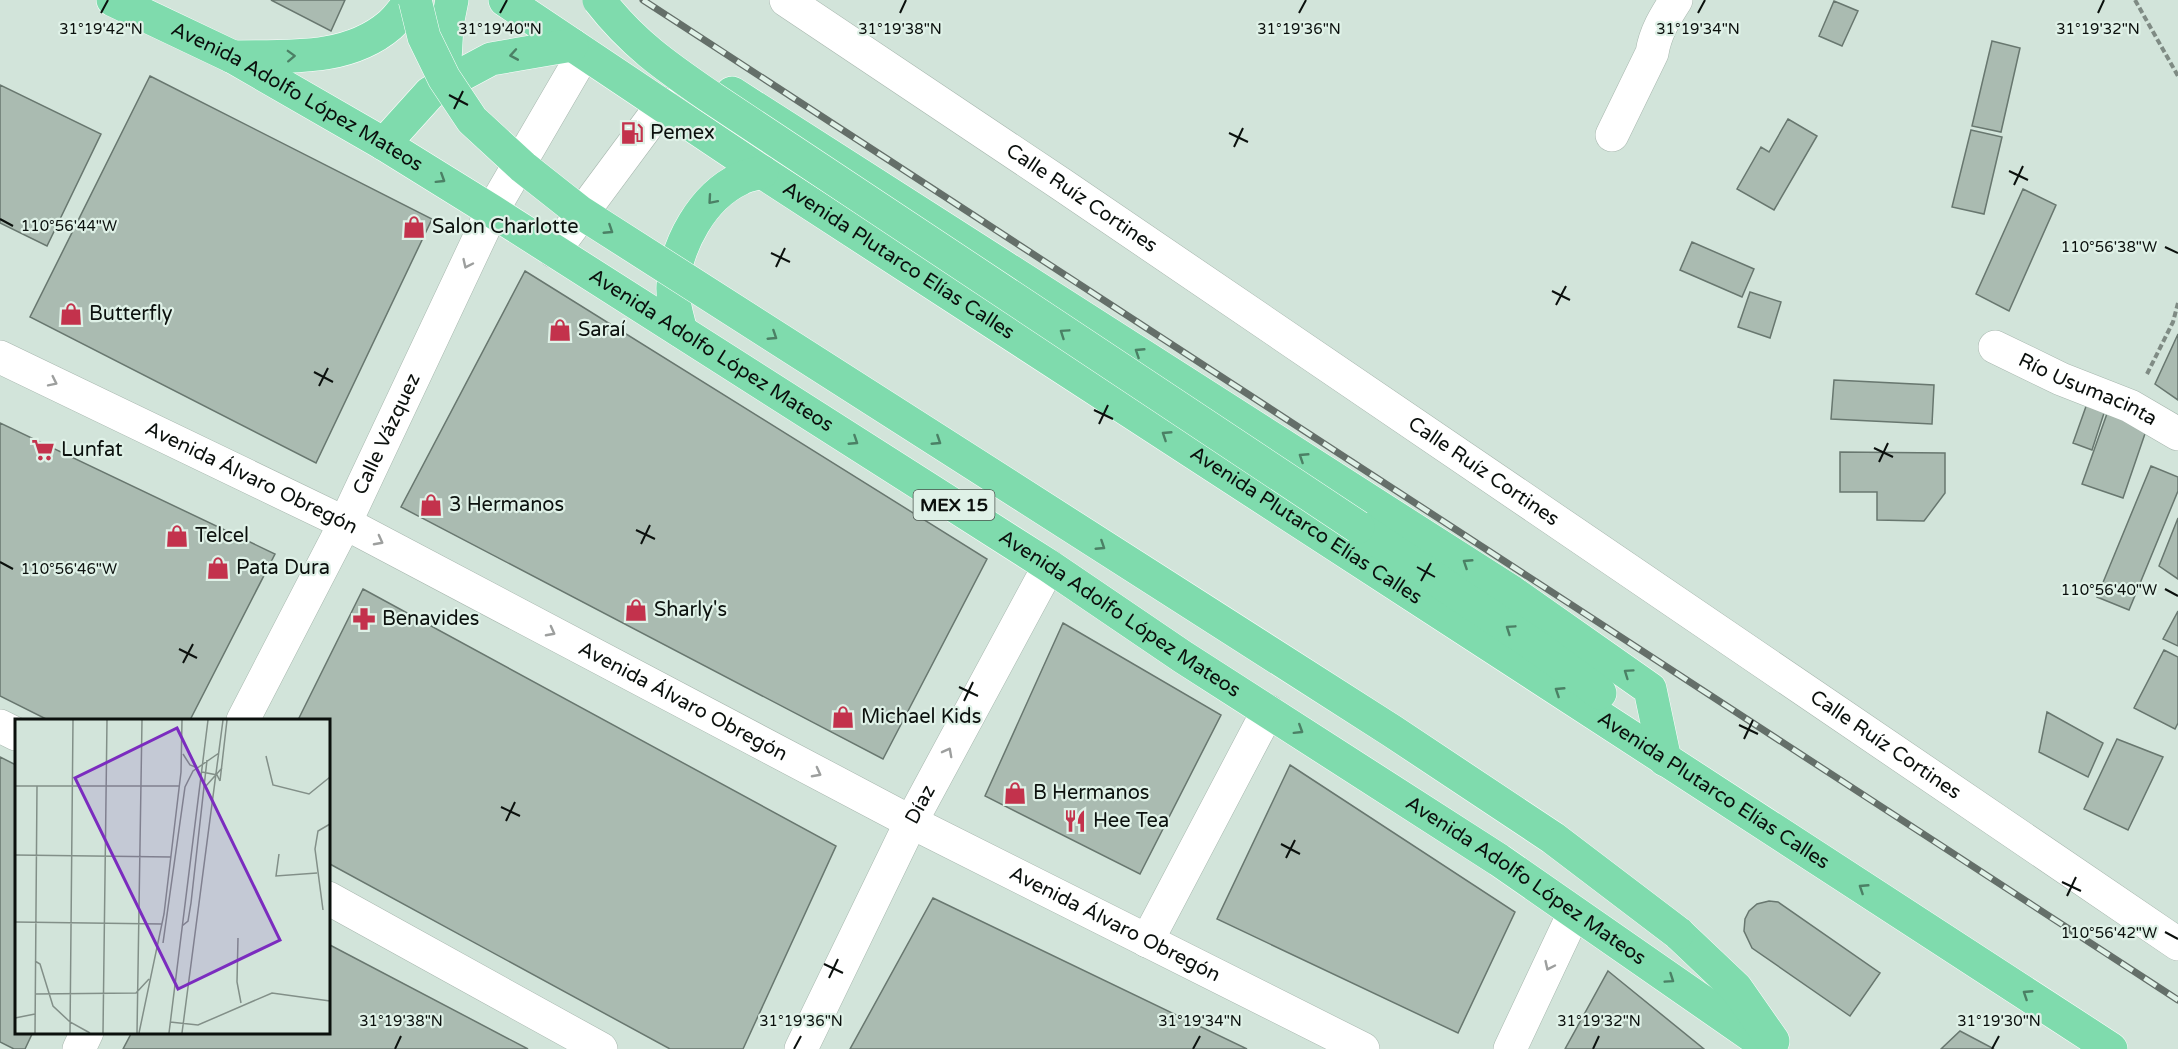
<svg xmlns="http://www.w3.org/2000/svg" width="2178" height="1049" font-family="'Varela Round',sans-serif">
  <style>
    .building { fill: #aabbb1; stroke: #68776f; stroke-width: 1.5 }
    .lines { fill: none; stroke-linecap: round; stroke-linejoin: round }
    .minor-casing { stroke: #a7b7ae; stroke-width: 34 }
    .highway-casing { stroke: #fff; stroke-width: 34 }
    .path { stroke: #7f8b84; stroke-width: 4; stroke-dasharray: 6 3; stroke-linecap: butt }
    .minor { stroke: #fff; stroke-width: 33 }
    .highway { stroke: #7fdbad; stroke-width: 33 }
    .rail-casing { stroke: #646f69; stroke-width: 7 }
    .rail { stroke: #dff1e7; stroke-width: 4.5; stroke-dasharray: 14; stroke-linecap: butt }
    .highway-bridge-casing { stroke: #fff; stroke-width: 34; stroke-linecap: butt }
    .highway-bridge { stroke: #7fdbad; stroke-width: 33 }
    .oneway { stroke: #4b8065 }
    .oneway2 { stroke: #9d9f9e }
    .ticks { fill: none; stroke: #0b100d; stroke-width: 2 }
    .labels { text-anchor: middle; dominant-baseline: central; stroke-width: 4.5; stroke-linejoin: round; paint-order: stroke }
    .shield { fill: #dff1e7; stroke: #4b544e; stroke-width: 1.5 }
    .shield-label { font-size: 18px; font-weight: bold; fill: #0b100d }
    .street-label { font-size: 20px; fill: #0b100d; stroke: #dff1e7 }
    .poi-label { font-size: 20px; fill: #0b100d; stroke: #dff1e7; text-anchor: start }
    .inset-road { fill: none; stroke: #828f88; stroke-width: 1.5 }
    .view { fill: #7b2cbf; fill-opacity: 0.15; stroke: #7b2cbf; stroke-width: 3 }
    .inset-edge { fill: none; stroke: #0b100d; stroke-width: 3 }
    .ticks-label { font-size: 15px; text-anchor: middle; fill: #0b100d; stroke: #dff1e7; stroke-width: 4.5; stroke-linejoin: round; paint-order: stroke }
  </style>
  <rect width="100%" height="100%" fill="#d2e4da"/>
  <path class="building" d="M 271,0 L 345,0 L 331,31 Z
    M 1834,1 L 1858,11 L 1842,46 L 1819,36 Z
    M 1992,41 L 2020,48 L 2001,132 L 1972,126 Z
    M 150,76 L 432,219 L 316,463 L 30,317 Z
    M 0,85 L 101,134 L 47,246 L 0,223 Z
    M 1788,119 L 1817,136 L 1774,210 L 1737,189 L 1761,147 L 1769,152 Z
    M 1971,130 L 2002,137 L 1984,214 L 1952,207 Z
    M 2023,189 L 2056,205 L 2009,311 L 1976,294 Z
    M 1692,242 L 1754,269 L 1742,297 L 1680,270 Z
    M 525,271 L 987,559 L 883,759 L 401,507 Z
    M 1750,292 L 1781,302 L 1770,338 L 1738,327 Z
    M 2178,334 L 2178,400 L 2155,384 Z
    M 1834,380 L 1934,385 L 1932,424 L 1831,419 Z
    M 2089,398 L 2107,404 L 2092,450 L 2073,443 Z
    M 2109,408 L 2149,422 L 2123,498 L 2082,484 Z
    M 0,423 L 275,554 L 190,720 L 48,720 L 0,696 Z
    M 1840,452 L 1945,453 L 1945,493 L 1924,521 L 1877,520 L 1877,492 L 1840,492 Z
    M 2151,466 L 2178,477 L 2178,491 L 2129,610 L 2097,597 Z
    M 2178,518 L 2178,579 L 2159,566 Z
    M 363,589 L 836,846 L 743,1049 L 670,1049 L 328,863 L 328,720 L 298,720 Z
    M 2178,611 L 2178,646 L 2163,639 Z
    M 1063,623 L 1221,715 L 1140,874 L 985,796 Z
    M 2164,650 L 2178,657 L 2178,723 L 2175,729 L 2134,708 Z
    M 2047,712 L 2103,743 L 2088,777 L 2039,752 Z
    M 2117,739 L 2163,757 L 2128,830 L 2084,809 Z
    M 0,757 L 16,765 L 16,1032 L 33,1032 L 25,1049 L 14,1049 L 0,1042 Z
    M 1290,765 L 1515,912 L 1458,1033 L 1217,919 Z
    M 933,898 L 1247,1049 L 850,1049 Z
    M 1769,901 L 1778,902 L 1880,973 L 1850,1016 L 1752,948 L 1744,931 L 1745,919 L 1749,911 L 1757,904 Z
    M 328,944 L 528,1049 L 123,1049 L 132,1032 L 328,1032 Z
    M 1608,971 L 1704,1049 L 1565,1049 Z
    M 1960,1031 L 1994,1049 L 1941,1049 Z"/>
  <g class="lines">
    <g class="minor-casing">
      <g id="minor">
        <path id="s1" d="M 786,0 L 1061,184 L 2178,944"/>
        <path d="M 1612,135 L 1652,53 C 1655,33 1665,17 1676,0"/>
        <path d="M 554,251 L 663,104"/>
        <path id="s2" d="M 1995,347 L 2061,379 L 2130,406 L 2178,434"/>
        <path id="s3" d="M 0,357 L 345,523 L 911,822 L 1363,1049"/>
        <path id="s4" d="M 243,720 L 345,523 L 492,211 L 584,53"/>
        <path d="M 0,726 L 16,734"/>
        <path d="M 328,898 L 601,1049"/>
        <path d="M 1147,941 L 1268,711"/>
        <path d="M 79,1049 L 87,1032"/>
        <path id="s5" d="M 801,1049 L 911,822 L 1049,566"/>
        <path d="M 1510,1049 L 1574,913"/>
      </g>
    </g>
    <g class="highway-casing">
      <g id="highway">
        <path id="s6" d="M 113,0 L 233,57 L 384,144 L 492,211 L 1049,566 L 1183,657 L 1499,860 L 1771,1049"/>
        <path id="s7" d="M 505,0 L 762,172 L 2111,1049"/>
        <path d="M 233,57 C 286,56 347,62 390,25 C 398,18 405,8 411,0"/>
        <path d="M 444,78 L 447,25 L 452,0"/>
        <path d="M 732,93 L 1512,592 L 1650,689 L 1665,760"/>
        <path d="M 384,144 L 430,93 L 463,74 L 491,59 L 572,45"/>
        <path d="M 681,331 C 677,316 672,301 673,285 C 677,244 702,197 740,179 C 746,175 755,174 762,172"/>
        <path d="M 1358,527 L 1540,649 L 1600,693"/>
        <path d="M 1678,933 L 1736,988 L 1773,1041"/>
      </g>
    </g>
    <path class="path" d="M 2135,0 L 2178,76
      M 2147,374 L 2173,322 L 2178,303"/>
    <use href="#minor" class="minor"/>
    <use href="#highway" class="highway"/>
    <g class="rail-casing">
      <path id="rail" d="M 643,0 L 2178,1000"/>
    </g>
    <use href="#rail" class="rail"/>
    <g class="highway-bridge-casing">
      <path id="highway-bridge" d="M 415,0 L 424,37 L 444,78 L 472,120 L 523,167 L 580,212 L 1392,731 L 1553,838 L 1678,933
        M 599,0 C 633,44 667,67 712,98 L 1358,527"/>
    </g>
    <use href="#highway-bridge" class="highway-bridge"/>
  </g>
  <defs><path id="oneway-chevron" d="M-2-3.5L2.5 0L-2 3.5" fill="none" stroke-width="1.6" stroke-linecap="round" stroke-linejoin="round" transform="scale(1.5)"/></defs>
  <g class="oneway">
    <use href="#oneway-chevron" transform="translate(514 55) rotate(170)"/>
    <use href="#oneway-chevron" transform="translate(291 56) rotate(-2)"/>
    <use href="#oneway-chevron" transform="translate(441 179) rotate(32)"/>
    <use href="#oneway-chevron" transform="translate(712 200) rotate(131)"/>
    <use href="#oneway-chevron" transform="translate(609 230) rotate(33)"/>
    <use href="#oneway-chevron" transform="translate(1064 333) rotate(-146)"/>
    <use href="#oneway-chevron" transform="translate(773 336) rotate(33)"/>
    <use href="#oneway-chevron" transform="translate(1139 352) rotate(-147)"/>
    <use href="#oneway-chevron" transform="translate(1166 435) rotate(-147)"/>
    <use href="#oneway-chevron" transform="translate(854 441) rotate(33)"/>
    <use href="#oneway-chevron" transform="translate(937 441) rotate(33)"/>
    <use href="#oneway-chevron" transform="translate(1303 457) rotate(-147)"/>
    <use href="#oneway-chevron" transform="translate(1101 546) rotate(33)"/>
    <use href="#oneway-chevron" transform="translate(1467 563) rotate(-147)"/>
    <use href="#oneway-chevron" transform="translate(1510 629) rotate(-146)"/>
    <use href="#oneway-chevron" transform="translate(1628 673) rotate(-145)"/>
    <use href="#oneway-chevron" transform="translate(1559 691) rotate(-147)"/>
    <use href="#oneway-chevron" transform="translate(1299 730) rotate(32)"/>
    <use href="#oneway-chevron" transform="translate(1863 888) rotate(-147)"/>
    <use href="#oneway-chevron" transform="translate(1670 979) rotate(34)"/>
    <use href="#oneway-chevron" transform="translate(2027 994) rotate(-147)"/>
  </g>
  <g class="oneway2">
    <use href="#oneway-chevron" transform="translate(467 264) rotate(115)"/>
    <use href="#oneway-chevron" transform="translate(53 382) rotate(26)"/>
    <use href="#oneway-chevron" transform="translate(379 541) rotate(28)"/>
    <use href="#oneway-chevron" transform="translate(551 632) rotate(28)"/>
    <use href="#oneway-chevron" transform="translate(948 752) rotate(-62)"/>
    <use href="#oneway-chevron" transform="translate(817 773) rotate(28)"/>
    <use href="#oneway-chevron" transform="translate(1549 966) rotate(115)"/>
  </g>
  <path class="ticks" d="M 101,13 L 108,0M 500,13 L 507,0M 900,13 L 906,0M 1299,13 L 1306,0M 1698,13 L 1705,0M 2098,13 L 2104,0M 449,95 L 468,105M 454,109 L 463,91M 1229,133 L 1248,142M 1234,147 L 1243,128M 2009,171 L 2028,180M 2014,185 L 2023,166M 0,219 L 13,226M 2165,247 L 2178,253M 771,253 L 790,262M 776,267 L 785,248M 1552,291 L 1570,300M 1556,305 L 1566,286M 314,372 L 333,382M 319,386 L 328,368M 1094,410 L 1113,419M 1099,424 L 1108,405M 1874,448 L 1893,457M 1879,462 L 1888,443M 636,530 L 655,539M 641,544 L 650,525M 0,562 L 13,569M 1417,567 L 1435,577M 1421,581 L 1431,563M 2165,589 L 2178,596M 179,649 L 197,658M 183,663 L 193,644M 959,687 L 978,696M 964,701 L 973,682M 1739,725 L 1758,734M 1744,739 L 1753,720M 501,807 L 520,816M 506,821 L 515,802M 1281,844 L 1300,854M 1286,858 L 1295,840M 2062,882 L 2081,891M 2067,896 L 2076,877M 2165,932 L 2178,939M 824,964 L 843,973M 829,978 L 838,959M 395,1049 L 401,1036M 794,1049 L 801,1036M 1193,1049 L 1200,1036M 1593,1049 L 1599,1036M 1992,1049 L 1999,1036"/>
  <defs>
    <g id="fuel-bare" transform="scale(1.8)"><path d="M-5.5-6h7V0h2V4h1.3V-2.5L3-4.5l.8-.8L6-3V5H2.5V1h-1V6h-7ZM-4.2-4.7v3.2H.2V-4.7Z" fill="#c3324c" stroke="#dff1e7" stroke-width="2.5" paint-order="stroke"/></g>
    <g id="shop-bare" transform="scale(1.8)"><path d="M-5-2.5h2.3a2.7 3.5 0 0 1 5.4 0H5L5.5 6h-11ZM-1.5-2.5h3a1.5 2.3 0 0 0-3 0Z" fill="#c3324c" stroke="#dff1e7" stroke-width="2.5" paint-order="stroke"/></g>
    <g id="supermarket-bare" transform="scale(1.8)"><path d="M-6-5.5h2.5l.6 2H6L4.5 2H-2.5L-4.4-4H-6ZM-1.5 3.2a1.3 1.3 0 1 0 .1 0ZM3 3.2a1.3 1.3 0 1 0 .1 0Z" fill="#c3324c" stroke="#dff1e7" stroke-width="2.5" paint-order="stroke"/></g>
    <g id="pharmacy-bare" transform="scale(1.8)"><path d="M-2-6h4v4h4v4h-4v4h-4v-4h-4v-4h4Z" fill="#c3324c" stroke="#dff1e7" stroke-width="2.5" paint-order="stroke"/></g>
    <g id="restaurant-bare" transform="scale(1.8)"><path d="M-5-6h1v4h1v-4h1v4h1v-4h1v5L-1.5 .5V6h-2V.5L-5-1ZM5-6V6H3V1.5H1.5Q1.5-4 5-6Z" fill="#c3324c" stroke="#dff1e7" stroke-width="2.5" paint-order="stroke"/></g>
  </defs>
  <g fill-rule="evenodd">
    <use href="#fuel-bare" x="632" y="133"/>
    <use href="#shop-bare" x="414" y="227"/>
    <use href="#shop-bare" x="71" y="314"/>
    <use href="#shop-bare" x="560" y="330"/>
    <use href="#supermarket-bare" x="43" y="450"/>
    <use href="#shop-bare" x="431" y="505"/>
    <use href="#shop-bare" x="177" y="536"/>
    <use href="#shop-bare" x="218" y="568"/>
    <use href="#shop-bare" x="636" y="610"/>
    <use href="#pharmacy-bare" x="364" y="619"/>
    <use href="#shop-bare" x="843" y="717"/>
    <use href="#shop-bare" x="1015" y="793"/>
    <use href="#restaurant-bare" x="1075" y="821"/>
  </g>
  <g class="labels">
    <rect class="shield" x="913.5" y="490" width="81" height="30" rx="4.5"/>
    <g class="shield-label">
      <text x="954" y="505">MEX 15</text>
    </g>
    <g class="street-label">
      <text stroke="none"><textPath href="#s6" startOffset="208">Avenida Adolfo López Mateos</textPath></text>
      <text stroke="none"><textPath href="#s1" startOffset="356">Calle Ruíz Cortines</textPath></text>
      <text stroke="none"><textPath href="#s7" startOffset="472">Avenida Plutarco Elías Calles</textPath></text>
      <text stroke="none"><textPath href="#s6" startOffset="694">Avenida Adolfo López Mateos</textPath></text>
      <text stroke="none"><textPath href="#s2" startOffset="102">Río Usumacinta</textPath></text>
      <text stroke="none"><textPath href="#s4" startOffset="320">Calle Vázquez</textPath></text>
      <text stroke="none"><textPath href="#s1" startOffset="842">Calle Ruíz Cortines</textPath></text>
      <text stroke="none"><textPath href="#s3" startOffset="279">Avenida Álvaro Obregón</textPath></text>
      <text stroke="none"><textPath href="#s7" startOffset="958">Avenida Plutarco Elías Calles</textPath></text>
      <text stroke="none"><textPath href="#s6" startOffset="1180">Avenida Adolfo López Mateos</textPath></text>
      <text stroke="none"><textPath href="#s3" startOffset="765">Avenida Álvaro Obregón</textPath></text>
      <text stroke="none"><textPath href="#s1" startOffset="1328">Calle Ruíz Cortines</textPath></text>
      <text stroke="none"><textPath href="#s7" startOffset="1444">Avenida Plutarco Elías Calles</textPath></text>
      <text stroke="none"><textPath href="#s5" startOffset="272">Díaz</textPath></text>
      <text stroke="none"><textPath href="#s6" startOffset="1666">Avenida Adolfo López Mateos</textPath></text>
      <text stroke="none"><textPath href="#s3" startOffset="1251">Avenida Álvaro Obregón</textPath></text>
    </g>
    <g class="poi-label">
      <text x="650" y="133">Pemex</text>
      <text x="432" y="227">Salon Charlotte</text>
      <text x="89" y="314">Butterfly</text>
      <text x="578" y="330">Saraí</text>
      <text x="61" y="450">Lunfat</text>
      <text x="449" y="505">3 Hermanos</text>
      <text x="195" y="536">Telcel</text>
      <text x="236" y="568">Pata Dura</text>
      <text x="654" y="610">Sharly's</text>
      <text x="382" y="619">Benavides</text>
      <text x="861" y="717">Michael Kids</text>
      <text x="1033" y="793">B Hermanos</text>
      <text x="1093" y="821">Hee Tea</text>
    </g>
  </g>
  <g transform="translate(15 719)">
    <rect width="315" height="315" fill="#d2e4da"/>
    <path class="inset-road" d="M 168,35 L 175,46 L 183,49M 251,37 L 258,66 L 294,75 L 315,58M 187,53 L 202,56 L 205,62M 205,62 L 212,1M 0,67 L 165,67M 190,68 L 207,49M 264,135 L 261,157 L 302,154M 0,136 L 156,138M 308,191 L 300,130 L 303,112 L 315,105M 0,203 L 147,205M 167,207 L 173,202 L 176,184 L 192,41M 223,219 L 222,263 L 226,284M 148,224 L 170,68 L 178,52 L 204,34M 20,242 L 25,245 L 38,287 L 55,303 L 75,314M 20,275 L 121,274 L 134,260M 0,299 L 20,295M 155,303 L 183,306 L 257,274 L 315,282M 20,314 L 22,67M 55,314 L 58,1M 88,314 L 92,1M 122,314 L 127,1M 124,314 L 149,195 L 166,53 L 167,1M 154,314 L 193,1M 167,314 L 208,1"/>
    <path class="view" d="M 162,9 L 265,221 L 163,270 L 60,59 Z"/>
    <rect width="315" height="315" class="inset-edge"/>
  </g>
  <g class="ticks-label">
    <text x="101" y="34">31°19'42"N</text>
    <text x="500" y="34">31°19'40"N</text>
    <text x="900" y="34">31°19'38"N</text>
    <text x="1299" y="34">31°19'36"N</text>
    <text x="1698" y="34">31°19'34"N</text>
    <text x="2098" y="34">31°19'32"N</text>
    <text x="69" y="231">110°56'44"W</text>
    <text x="2109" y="252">110°56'38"W</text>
    <text x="69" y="574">110°56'46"W</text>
    <text x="2109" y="595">110°56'40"W</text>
    <text x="2109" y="938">110°56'42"W</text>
    <text x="401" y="1026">31°19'38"N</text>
    <text x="801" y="1026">31°19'36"N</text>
    <text x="1200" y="1026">31°19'34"N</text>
    <text x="1599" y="1026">31°19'32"N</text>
    <text x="1999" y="1026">31°19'30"N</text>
  </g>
</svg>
